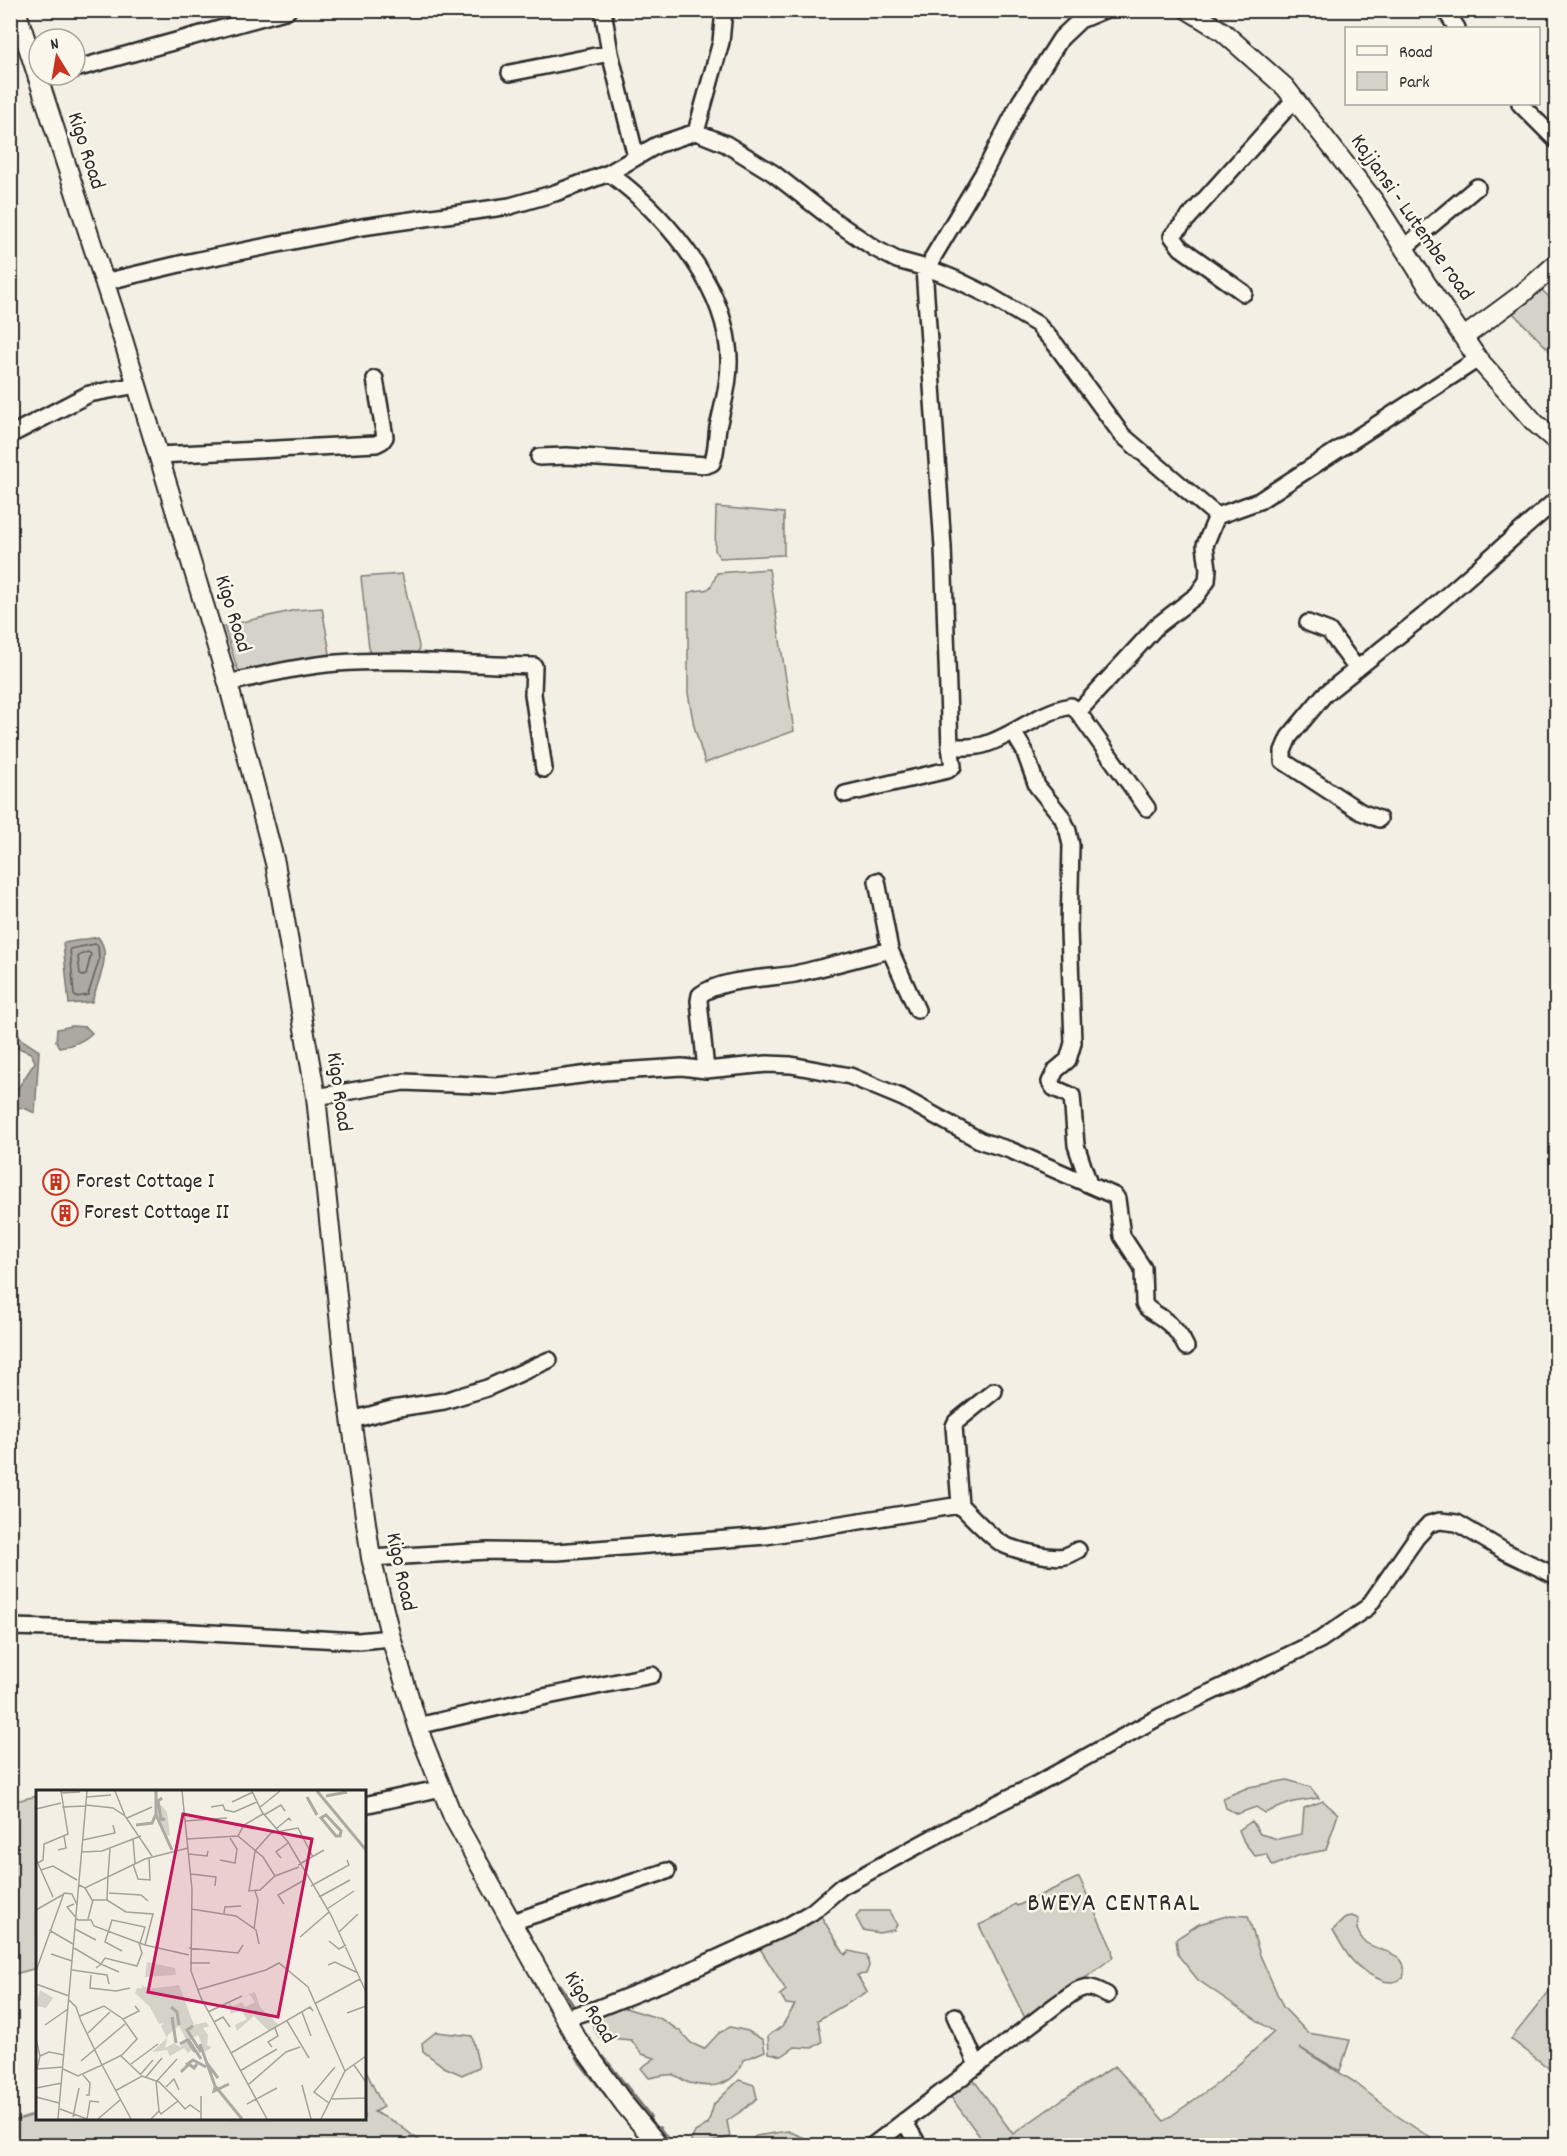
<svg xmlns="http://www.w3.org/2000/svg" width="1567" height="2156" font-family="Dekko,sans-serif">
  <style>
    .green { fill: #d5d2c9; stroke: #807e7a; stroke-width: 1.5 }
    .water { fill: #aca9a2; stroke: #787772; stroke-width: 1.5 }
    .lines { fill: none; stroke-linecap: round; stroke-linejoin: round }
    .shore { stroke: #5f5d5b; stroke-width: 1.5 }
    .stream { stroke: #787772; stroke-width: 4 }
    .minor-casing { stroke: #2b2b2b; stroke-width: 20 }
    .tertiary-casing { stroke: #2b2b2b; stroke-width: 22 }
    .minor { stroke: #fbf7ec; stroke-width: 15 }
    .tertiary { stroke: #fbf7ec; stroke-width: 18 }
    .labels { text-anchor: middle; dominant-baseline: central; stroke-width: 5; stroke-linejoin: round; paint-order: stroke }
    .street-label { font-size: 22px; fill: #2b2b2b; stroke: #fbf7ec }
    .poi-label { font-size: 22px; fill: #2b2b2b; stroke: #fbf7ec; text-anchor: start }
    .quarter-label { font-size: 26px; letter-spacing: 1.5px; fill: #2b2b2b; stroke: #fbf7ec }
    .inset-river { fill: none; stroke: #aca9a2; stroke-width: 3 }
    .inset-road { fill: none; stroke: #a3a19a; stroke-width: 1.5 }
    .view { fill: #c2185b; fill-opacity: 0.15; stroke: #c2185b; stroke-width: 3 }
    .inset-edge { fill: none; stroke: #2b2b2b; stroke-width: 3 }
  </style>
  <rect width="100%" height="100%" fill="#f3efe4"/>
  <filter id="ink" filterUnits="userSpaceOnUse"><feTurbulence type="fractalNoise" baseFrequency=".0167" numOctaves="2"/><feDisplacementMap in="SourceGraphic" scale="12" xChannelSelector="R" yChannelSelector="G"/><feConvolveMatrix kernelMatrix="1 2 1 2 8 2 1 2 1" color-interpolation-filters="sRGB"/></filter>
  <g filter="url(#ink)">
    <path class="green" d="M 1539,287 L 1556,304 L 1556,348 L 1551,352 L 1510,310 Z
      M 716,507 L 784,513 L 784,555 L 720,558 L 715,551 Z
      M 769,569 L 794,731 L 705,763 L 694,726 L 688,693 L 688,593 C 708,586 708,597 717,573 Z
      M 402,574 L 419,646 L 418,656 L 370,657 L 361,577 Z
      M 322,608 L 331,659 L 242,673 L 237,668 L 224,626 L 296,610 Z
      M 1287,1780 L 1310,1787 L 1319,1798 L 1293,1802 L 1265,1813 L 1256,1807 L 1237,1814 L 1226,1808 L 1223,1798 L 1249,1787 Z
      M 37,1796 L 37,1968 L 11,1975 L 11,1802 Z
      M 1323,1801 L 1338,1814 L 1326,1850 L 1300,1855 L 1273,1866 L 1266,1854 L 1255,1856 L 1244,1842 L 1239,1830 L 1252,1821 L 1260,1834 L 1278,1839 L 1302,1834 L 1304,1808 Z
      M 1079,1877 L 1112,1949 L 1113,1957 L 1027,2022 L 979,1925 L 1002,1914 L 1015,1904 L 1017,1906 Z
      M 860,1911 L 889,1911 L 897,1925 L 894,1930 L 879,1933 L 863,1930 L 856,1917 Z
      M 819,1913 L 845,1955 L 849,1951 L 867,1955 L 869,1966 L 866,1974 L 857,1975 L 867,1992 L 818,2020 L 822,2042 L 812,2048 L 795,2047 L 782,2056 L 769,2053 L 768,2036 L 782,2026 L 795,2005 L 786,2004 L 780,1995 L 786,1990 L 759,1947 L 784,1935 Z
      M 1230,1915 L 1248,1916 L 1260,1955 L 1283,2007 L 1308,2033 L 1350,2040 L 1340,2071 L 1300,2048 L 1353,2081 L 1399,2117 L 1441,2145 L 986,2145 L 950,2096 L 973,2079 L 1013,2134 L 1070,2094 L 1115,2066 L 1164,2121 L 1218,2083 L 1274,2032 L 1198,1980 L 1178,1955 L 1176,1939 L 1199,1924 Z
      M 1352,1916 L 1359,1919 L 1357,1929 C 1359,1934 1362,1939 1365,1942 C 1380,1953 1411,1951 1403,1978 C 1396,1983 1389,1983 1381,1980 C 1354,1969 1346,1954 1333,1930 L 1346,1917 Z
      M 1556,1983 L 1556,2071 L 1555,2073 L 1511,2039 Z
      M 622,2007 L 661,2019 L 680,2031 L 691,2043 L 704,2049 L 719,2033 L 730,2027 L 748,2031 L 763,2040 L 765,2051 L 744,2060 C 734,2085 715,2090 690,2083 C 684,2082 679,2076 673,2075 C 666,2074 656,2077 649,2078 L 641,2068 L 655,2058 L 642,2054 L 631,2040 L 599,2037 L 590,2021 L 602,2010 Z
      M 436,2032 L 472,2036 L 479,2067 L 462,2075 L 444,2067 L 423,2051 L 422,2043 Z
      M 365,2069 L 383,2107 L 374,2112 L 395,2122 L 425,2145 L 11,2145 L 11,2122 L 37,2114 L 38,2118 L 364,2118 Z
      M 739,2080 L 754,2085 L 757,2098 L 747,2107 L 727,2121 L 730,2137 L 701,2145 L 690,2143 L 695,2132 L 708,2124 L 714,2104 Z
      M 788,2131 L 805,2138 L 810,2145 L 745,2145 L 756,2136 Z"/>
    <path class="water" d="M 98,937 C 113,954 97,983 92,1002 L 69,1004 L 63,943 Z
      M 11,993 L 14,1007 L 11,1017 L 21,1039 L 39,1051 L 35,1113 L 24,1108 L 13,1107 L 11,1099 L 35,1062 L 31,1053 L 11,1045 Z
      M 72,1026 L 86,1027 L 92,1033 C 83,1042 72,1046 59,1047 L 56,1042 L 57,1029 Z"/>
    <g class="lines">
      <path class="shore" d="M 95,944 L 98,946 L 99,960 L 88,995 L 76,997 L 74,995 L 70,949 Z
        M 88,952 L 91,954 L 86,975 L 82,976 L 80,974 L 78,956 Z"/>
      <path class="stream" d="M 559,1985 L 575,2009
        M 548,2008 L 560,2027
        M 1021,2039 L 1030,2038
        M 568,2041 L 581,2063 L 610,2100
        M 603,2057 L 650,2117
        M 659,2128 L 672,2146"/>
      <g class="minor-casing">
        <path id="minor" d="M 603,10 L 610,53
          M 1445,10 L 1457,28
          M 75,69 L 288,10
          M 510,73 L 610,53 L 636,157
          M 37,79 L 52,75
          M 1520,104 L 1556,140
          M 696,132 L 726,144 L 773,173 L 836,222 L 874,248 L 897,260 L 930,269 L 955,279 L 988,295 L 1037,324 L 1056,345 L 1122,435 L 1217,516
          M 1404,248 L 1477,187
          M 924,268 L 943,547 L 950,747 C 960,747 973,748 983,745 C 1014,736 1038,712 1071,706 L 1078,712 L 1157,626 L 1197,595 L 1207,581 L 1208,569 L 1205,545 L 1217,516 L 1259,501 L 1478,359
          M 930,269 L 933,257 L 985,170 L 1020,102 L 1061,38 L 1080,20 L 1104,10
          M 104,282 L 184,263 L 362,227 L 510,206 L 555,193 L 609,173 L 657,145 L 696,132 L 721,42 L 724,10
          M 1244,293 L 1181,248 L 1172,236 L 1295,99
          M 10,435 L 89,394 L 137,385
          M 159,455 L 376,444 L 382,441 L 385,437 L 375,379
          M 539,457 L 567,456 L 707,465 L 712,463 C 717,452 716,439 718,427 C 724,401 732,373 728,346 C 720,278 662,212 609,173
          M 1308,623 L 1329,631 L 1357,669
          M 228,683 C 264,675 300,666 337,663 C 402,658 469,665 534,666 L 533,694 L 544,769
          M 1078,712 L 1147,808
          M 1013,732 L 1024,750 L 1037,786 L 1062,817 L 1068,831 L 1071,845 L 1069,930 L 1073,1043 L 1068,1060 L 1056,1070 L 1050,1082 L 1054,1088 L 1072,1096 L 1076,1145 L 1089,1184
          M 845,794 L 948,770 L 953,766 L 950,747
          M 1379,819 L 1361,812 L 1283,761 L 1283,751 L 1289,737 L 1324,695 L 1427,613 L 1556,500
          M 877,881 L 890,950 L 917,1010
          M 706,1070 L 699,1001 L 700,995 C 723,978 766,979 795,974 C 827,967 858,958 890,950
          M 316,1097 L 404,1082 L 497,1086 L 604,1072 L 682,1067 L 706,1070 L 767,1064 L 791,1065 L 850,1076 L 903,1098 L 981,1141 L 1010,1150 L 1115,1196 L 1117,1199 L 1122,1236 L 1143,1268 L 1144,1303 C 1147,1311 1156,1313 1162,1318 C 1173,1326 1181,1335 1186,1347
          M 352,1420 L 392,1409 L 444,1401 L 487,1388 L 549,1360
          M 960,1505 C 969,1514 991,1537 1001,1543 C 1012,1550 1052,1559 1065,1556 C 1069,1555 1074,1552 1078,1550
          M 371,1558 L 487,1551 L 557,1552 L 766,1536 L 960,1505 L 954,1426 L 956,1422 L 994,1391
          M 10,1627 L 173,1631 L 358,1641 L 391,1638
          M 418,1726 L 538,1698 L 652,1675
          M 364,1805 L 442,1788
          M 512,1922 L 667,1871
          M 955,2016 L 977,2065
          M 565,2018 L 596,2009 L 667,1981 L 788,1926 L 812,1912 L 841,1887 L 982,1811 L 1035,1785 L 1161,1716 L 1320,1640 L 1368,1607 L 1416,1538 L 1429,1524 L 1440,1521 L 1457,1523 L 1506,1552 L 1556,1576
          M 904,2121 L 919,2146
          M 872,2146 L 1056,2005 C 1078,1990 1082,1980 1107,1995"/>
      </g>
      <g class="tertiary-casing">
        <path id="tertiary" d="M 16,10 L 121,333 L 228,683 L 275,863 L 316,1097 L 347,1390 L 371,1558 L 391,1638 L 422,1739 L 453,1817 L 575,2036 L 625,2105 L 659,2146
          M 1188,10 L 1223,32 L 1285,87 L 1374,201 L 1426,283 L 1478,359 L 1535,423 L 1556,441
          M 1464,337 L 1522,294 L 1556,264"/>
      </g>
      <use href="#minor" class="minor"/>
      <use href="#tertiary" class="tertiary"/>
    </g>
  </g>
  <defs>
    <g id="building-ring" transform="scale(1.35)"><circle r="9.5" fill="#fbf7ec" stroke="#c8321e" stroke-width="1.5"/><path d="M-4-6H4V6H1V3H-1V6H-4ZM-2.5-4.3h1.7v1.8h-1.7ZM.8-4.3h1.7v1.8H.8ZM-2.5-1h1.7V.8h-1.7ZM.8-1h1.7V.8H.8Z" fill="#c8321e"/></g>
  </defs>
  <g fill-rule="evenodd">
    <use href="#building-ring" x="56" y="1182"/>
    <use href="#building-ring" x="65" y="1213"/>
  </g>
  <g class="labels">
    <g class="street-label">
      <text transform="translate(85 151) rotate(72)">Kigo Road</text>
      <text transform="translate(1411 218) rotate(55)">Kajjansi - Lutembe road</text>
      <text transform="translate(232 614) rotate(73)">Kigo Road</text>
      <text transform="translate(338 1092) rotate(82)">Kigo Road</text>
      <text transform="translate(400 1572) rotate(78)">Kigo Road</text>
      <text transform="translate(589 2008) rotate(59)">Kigo Road</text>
    </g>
    <g class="poi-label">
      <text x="76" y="1182">Forest Cottage I</text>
      <text x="84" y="1213">Forest Cottage II</text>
    </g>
    <g class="quarter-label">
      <text x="1114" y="1904">BWEYA CENTRAL</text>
    </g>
  </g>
  <g transform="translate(36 1790)">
    <rect width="330" height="330" fill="#f3efe4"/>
    <path d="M 125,15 L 131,22 L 134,45 L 130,46 L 119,24 L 120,16 ZM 111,172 L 139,178 L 140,185 L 109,187 ZM 105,194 L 112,199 L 143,195 L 158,235 L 170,232 L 173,236 L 167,238 L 172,245 L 171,255 L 176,257 L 169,262 L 162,245 L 152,251 L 156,260 L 152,263 L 148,258 L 134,266 L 131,260 L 116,262 L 131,248 L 125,236 L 128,233 L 123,234 L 114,217 L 99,203 L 101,198 L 107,198 ZM 143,236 L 151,251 L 144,257 L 138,253 L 129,258 L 132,245 ZM 4,200 L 17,208 L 10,218 L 0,216 ZM 219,202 L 224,217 L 243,235 L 233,241 L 218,226 L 201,241 L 199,235 L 211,229 L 205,220 L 195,224 L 192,212 L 197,216 L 206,212 L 209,217 L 219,212 L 213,204 Z" fill="#d5d2c9" fill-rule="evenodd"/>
    <path class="inset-river" d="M 120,1 L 120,25 L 136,60M 281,1 L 330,60M 290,6 L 311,2M 271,7 L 281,25M 290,25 L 305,41 L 304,46 L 300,46 L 285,28 ZM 125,30 L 129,29 L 125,29 L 122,11 L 126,8M 100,35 L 116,33 L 120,24M 135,217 L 141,222 L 143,235M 136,227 L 140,253M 157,236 L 151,240 L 165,262M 152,249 L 165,269M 144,254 L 151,250 L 159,262M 164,254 L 179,296 L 206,329M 170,272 L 182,288M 150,275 L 157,270 L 170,277M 145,282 L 153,274 L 158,278 L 161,274M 179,297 L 178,301 L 193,294"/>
    <path class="inset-road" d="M 79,1 L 89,26M 146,1 L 156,99 L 155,181 L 165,208 L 231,329M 216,1 L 226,22 L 252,52 L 295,125 L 330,202M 25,3 L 44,2M 51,7 L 75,5M 196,12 L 217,2M 50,15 L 77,18 L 89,26 L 116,66M 26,17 L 50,16M 175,17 L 187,15 L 189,20 L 198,22 L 221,12M 223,18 L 244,1M 0,19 L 25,13M 228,25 L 245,15 L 249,21M 91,28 L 116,17M 149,31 L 191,28M 240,39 L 253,28 L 255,31M 202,46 L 227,67 L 239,86M 97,49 L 99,73M 151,49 L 202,46 L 208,35 L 227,24M 47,50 L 79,43 L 77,35M 22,60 L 30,58 L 28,46M 219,61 L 213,101 L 224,100 L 239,86 L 263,77M 219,61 L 235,43 L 262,38 L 277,67M 46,62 L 66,61 L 105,46M 153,64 L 171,66 L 172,61M 245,68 L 240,62 L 252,53M 0,69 L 17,107M 184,70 L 199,73 L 201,59 L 194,48M 2,73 L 7,70 L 8,54 L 32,44 L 25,1M 97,74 L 102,89 L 114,90 L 113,67M 262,75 L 288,60M 5,80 L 17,76 L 41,90M 155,84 L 180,87 L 179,96M 72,86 L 74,59M 43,95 L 49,98 L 109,69 L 152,58M 275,96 L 313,75 L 311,70M 73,103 L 105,105 L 112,111M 283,107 L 314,90M 71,110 L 72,86M 38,114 L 31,117 L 42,130 L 55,130 L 58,136 L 109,155 L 117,124 L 90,122 L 71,110 L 56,110 L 49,98M 248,114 L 242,105 L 270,89M 155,119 L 200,126 L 220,140 L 223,154M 291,119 L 318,101M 0,120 L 28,104M 188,123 L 189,117 L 205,116M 52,129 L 57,110M 39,139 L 60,150M 218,139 L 222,110 L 219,101M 13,140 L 37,154M 303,142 L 322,124M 264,147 L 293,122M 293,151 L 303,159 L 310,155M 109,155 L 153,165M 38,158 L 65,174 L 69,168 L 101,176 L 106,163 L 103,153M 153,158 L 202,163 L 207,155M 86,161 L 69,152 L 76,130 L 109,137 L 104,153M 15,164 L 36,171M 154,173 L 174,173M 292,175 L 299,172 L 322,183M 60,178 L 65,174 L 83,182M 36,180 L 71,185 L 73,194M 0,181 L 28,103 L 36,104 L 41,115M 55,185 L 54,198 L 80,201 L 94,198M 0,194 L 33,206M 161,200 L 230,180 L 243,173 L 272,197 L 309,281M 33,210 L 40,217 L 45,231 L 66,275 L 86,265 L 101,249 L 87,229 L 68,216 L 44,226M 280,213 L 324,189M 172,222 L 206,206M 266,222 L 275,246M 311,223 L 330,216M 87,229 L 103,221 L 99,216M 251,231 L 273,268M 178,232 L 187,227 L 194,237M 9,235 L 32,219M 52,243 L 74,222M 0,249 L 4,266 L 1,279M 236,257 L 232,252 L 242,246 L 239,238M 195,263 L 274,217 L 277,221M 84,265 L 105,285M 4,266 L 13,262 L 28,265M 45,271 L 89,234M 95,274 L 122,254M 318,275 L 330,292M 1,279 L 27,277M 27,279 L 42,286 L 66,275 L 95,329M 204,281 L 241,259M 47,285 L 54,293 L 53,305 L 50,305M 104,285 L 117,270M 110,287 L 126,268M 121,291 L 141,269M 212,295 L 250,262 L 264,257M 266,295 L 275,329M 130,297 L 138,289 L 143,300M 0,298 L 26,293M 79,301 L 106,286 L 123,292 L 142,311 L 125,324 L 123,321M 165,306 L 165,329M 0,307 L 23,313M 296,309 L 330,308M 142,311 L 149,319 L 154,315 L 164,322M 293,313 L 278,302 L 299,277M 211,314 L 241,298M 24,319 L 51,329 L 54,311 L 63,312M 37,327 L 43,298M 22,329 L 51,1M 62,329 L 84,310M 115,329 L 123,321 L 120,291M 285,329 L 309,281 L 330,266"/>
    <path class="view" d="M 147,24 L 276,49 L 242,227 L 112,202 Z"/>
    <rect width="330" height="330" class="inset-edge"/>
  </g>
  <rect width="1567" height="2156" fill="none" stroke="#fbf7ec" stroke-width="36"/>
  <rect x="18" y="18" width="1531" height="2120" fill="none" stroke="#2b2b2b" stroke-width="2" filter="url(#ink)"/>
  <rect x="1345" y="27" width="195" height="78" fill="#fbf7ec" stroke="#a8a59f" stroke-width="1.5"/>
  <rect x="1357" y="46" width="30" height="9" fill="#fbf7ec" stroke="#a8a59f" stroke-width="1.5"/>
  <text x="1399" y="57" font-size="18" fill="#2b2b2b">Road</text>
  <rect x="1357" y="72" width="30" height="18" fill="#d5d2c9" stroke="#a8a59f" stroke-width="1.5"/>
  <text x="1399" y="87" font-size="18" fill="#2b2b2b">Park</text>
  <g transform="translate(57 57) rotate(349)"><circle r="28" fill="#fbf7ec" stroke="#a8a59f" stroke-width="1.5"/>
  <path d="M0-4.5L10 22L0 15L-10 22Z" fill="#c8321e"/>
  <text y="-9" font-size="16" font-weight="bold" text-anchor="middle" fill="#2b2b2b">N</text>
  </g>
</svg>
